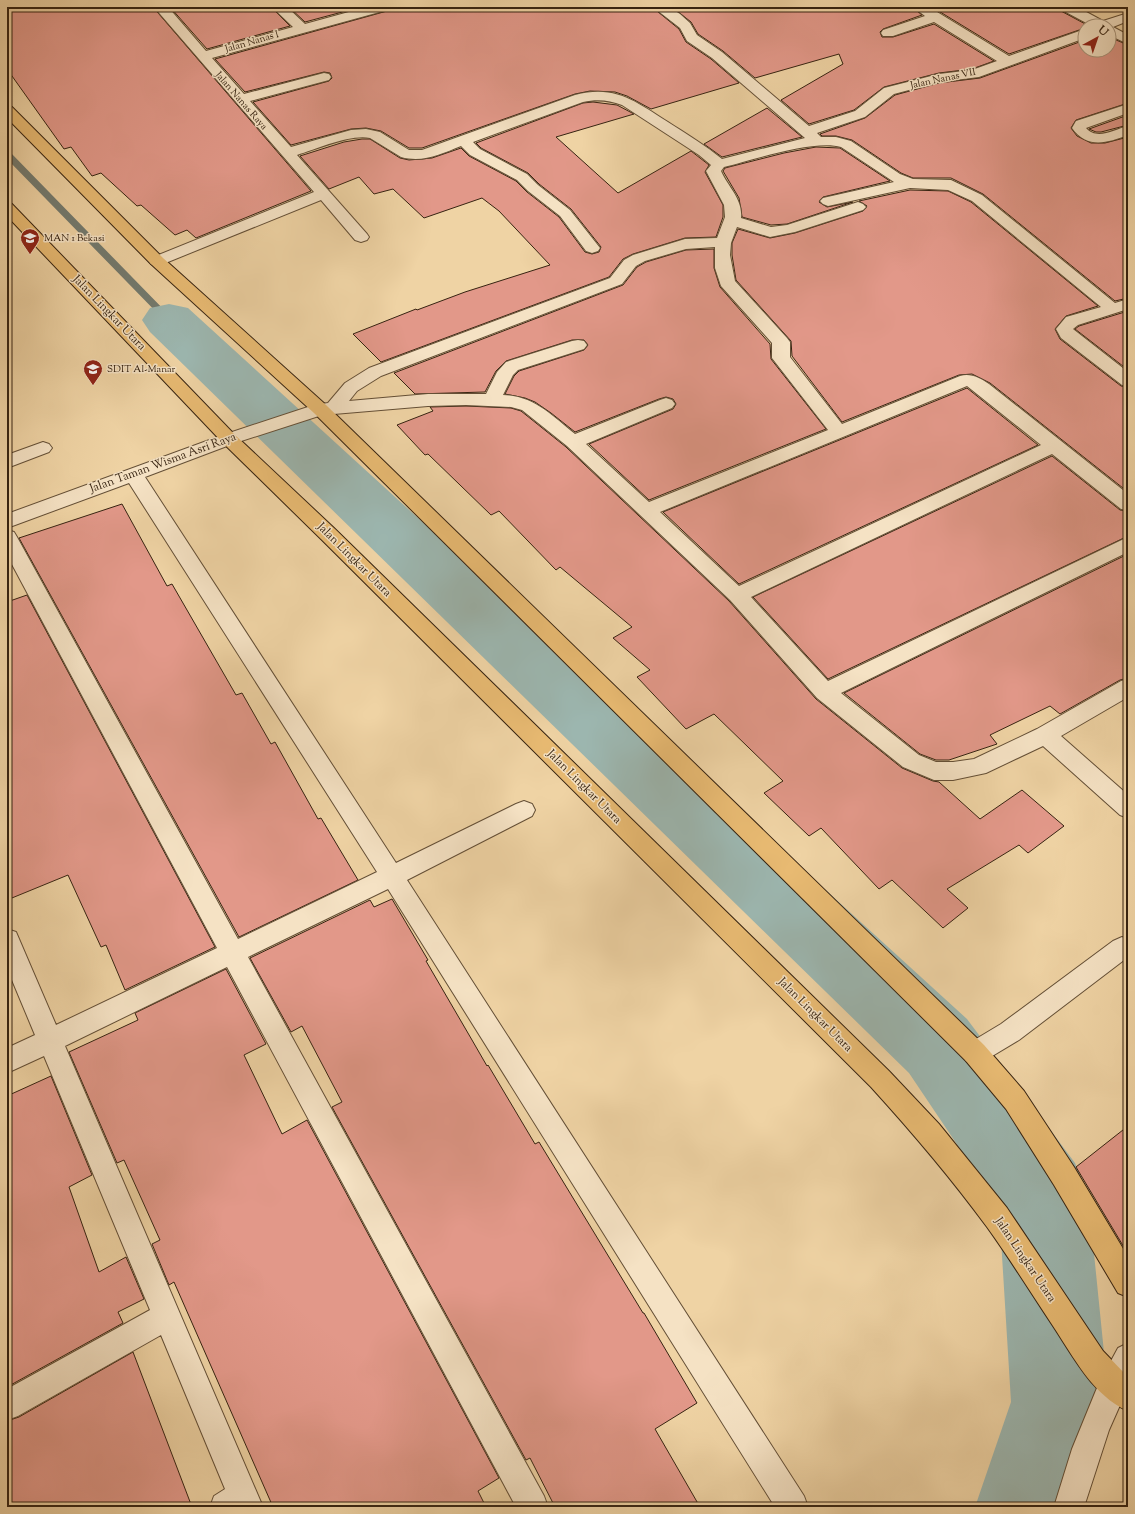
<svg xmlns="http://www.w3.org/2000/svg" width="1135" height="1514" font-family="'Sorts Mill Goudy',serif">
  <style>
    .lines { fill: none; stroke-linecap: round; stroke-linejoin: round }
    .stream { fill: #737b70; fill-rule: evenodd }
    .river { fill: #9cb6af; fill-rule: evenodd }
    .building { fill: #e29889; stroke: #362311 }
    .minor-casing { stroke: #644f36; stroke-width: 2 }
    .major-casing { stroke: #362311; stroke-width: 2 }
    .minor { fill: #f5e2c4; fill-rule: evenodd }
    .major { fill: #e8ba72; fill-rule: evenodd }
    .labels { text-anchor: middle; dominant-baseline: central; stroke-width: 3; stroke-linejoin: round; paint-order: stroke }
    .far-street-label { font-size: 10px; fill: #362311; stroke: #f5e2c4 }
    .far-poi-label { font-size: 10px; fill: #362311; stroke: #f5e2c4; text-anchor: start }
    .street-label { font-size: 12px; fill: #362311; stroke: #f5e2c4 }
  </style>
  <rect width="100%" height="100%" fill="#efd3a4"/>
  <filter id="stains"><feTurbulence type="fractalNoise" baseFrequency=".005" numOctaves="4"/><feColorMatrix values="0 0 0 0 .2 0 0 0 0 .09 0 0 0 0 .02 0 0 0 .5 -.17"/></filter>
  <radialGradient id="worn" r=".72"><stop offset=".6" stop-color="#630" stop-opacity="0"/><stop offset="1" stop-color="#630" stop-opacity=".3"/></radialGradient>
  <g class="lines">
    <path class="stream" d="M 7,152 L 10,152 L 172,318 L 174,320 L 172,322 L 166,322 L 7,159 Z"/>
    <path class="river" d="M 169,304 L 188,308 L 967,1019 L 1075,1163 L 1088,1194 L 1109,1402 L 1077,1507 L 975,1507 L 1011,1402 L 999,1207 L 909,1073 L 150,332 L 142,320 L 150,308 Z"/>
  </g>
  <path class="building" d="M 7,7 L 153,7 L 311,191 L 196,238 L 187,230 L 175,235 L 141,205 L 137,206 L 101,173 L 92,176 L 71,147 L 64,149 L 7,69 Z
    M 170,7 L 271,7 L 290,26 L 207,49 Z
    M 289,7 L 361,7 L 305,22 Z
    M 390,7 L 652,7 L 679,29 L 686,42 L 711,59 L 739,83 L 651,109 L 627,96 L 615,92 L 590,91 L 575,94 L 422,148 L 409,148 L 381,131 L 366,128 L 351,129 L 291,145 L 253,102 L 329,81 L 332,78 L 330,73 L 324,72 L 245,92 L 215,59 L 387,11 Z
    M 672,7 L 912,7 L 922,15 L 883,29 L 880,32 L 882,37 L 893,37 L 934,24 L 994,61 L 972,69 L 939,73 L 884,87 L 854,110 L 809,124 L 781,100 L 843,64 L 839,54 L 755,78 L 723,51 L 698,34 L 691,22 Z
    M 932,7 L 1059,7 L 1061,11 L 1089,26 L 1085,26 L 1085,28 L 1009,54 Z
    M 1109,37 L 1128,45 L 1128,103 L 1076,120 L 1071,128 L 1077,136 L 1091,143 L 1105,143 L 1128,137 L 1128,298 L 1115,301 L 983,194 L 951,178 L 913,178 L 901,173 L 852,140 L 836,136 L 822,136 L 820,134 L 865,118 L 895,95 L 939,83 L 980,78 L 1085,40 L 1085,50 L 1109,50 Z
    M 593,102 L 617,105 L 634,114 L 556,137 L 618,193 L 691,151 L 709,165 L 705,172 L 723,205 L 723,217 L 716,237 L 685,238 L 633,254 L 623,259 L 609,277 L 381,362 L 353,334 L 416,309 L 417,310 L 465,292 L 550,265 L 499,211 L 482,198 L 424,218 L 393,189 L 374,194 L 359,177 L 329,189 L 300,156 L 344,142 L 362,139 L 370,139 L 400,158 L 409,160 L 432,158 L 461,148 L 469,156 L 516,181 L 527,192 L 559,217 L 585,252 L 592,254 L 599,252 L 601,247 L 571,209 L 539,184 L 528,173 L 481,148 L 476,143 L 583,103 Z
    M 767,108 L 802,137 L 722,157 L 704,144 Z
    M 1128,115 L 1128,125 L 1101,132 L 1096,132 L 1089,129 Z
    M 816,147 L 840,148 L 890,181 L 823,197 L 819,202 L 827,207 L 853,202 L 787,224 L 771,225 L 742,217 L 739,198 L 723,171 L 725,168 L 784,153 Z
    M 910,190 L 948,191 L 971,202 L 1098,306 L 1066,316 L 1055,329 L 1060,339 L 1121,386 L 1128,387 L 1128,492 L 990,383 L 972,374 L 959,375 L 842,422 L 792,356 L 791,341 L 736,280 L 732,255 L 732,243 L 738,229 L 770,238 L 795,233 L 863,211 L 867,206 L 859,201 Z
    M 714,249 L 714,268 L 720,287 L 770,344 L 771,359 L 826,429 L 649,500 L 589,444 L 673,409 L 676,404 L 673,399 L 666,397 L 659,399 L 575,432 L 551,413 L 535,402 L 525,398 L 505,394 L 514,376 L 519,371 L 584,350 L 588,345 L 584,340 L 572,340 L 506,361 L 496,371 L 485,392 L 415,394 L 394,373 L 623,285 L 637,267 L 646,262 L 686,250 Z
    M 1128,311 L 1128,370 L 1075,329 L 1079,326 Z
    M 967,388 L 1038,445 L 739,584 L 663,512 Z
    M 466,406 L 511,408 L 521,411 L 566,447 L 729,601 L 816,699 L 902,768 L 933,781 L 939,782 L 980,819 L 1022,790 L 1064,826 L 1028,853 L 1019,845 L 947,889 L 968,908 L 943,928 L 892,880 L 879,889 L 821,828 L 809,836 L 764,793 L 783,781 L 714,714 L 686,729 L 637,677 L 650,670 L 613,638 L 632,627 L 560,567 L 556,570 L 499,511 L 491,515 L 428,454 L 425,455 L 397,425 L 433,411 L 430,407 Z
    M 1052,456 L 1120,510 L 1128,511 L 1128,536 L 828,679 L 753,597 Z
    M 122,504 L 167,586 L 172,584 L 236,695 L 242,693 L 271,744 L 275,742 L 318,819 L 321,818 L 358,880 L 239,937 L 19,538 Z
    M 1128,554 L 1128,678 L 1120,680 L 1060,714 L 1050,706 L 990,735 L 997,744 L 949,760 L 936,760 L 920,754 L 844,693 Z
    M 27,595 L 215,947 L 125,990 L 106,945 L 101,947 L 68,875 L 7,900 L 7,602 Z
    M 392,899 L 428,960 L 426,961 L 472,1040 L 487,1066 L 488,1065 L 535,1144 L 539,1142 L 643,1313 L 644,1313 L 697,1403 L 655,1429 L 700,1507 L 555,1507 L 530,1458 L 526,1460 L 332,1107 L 342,1102 L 302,1026 L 291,1032 L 250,958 L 370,900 L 374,907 Z
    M 226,969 L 266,1044 L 244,1055 L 282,1134 L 307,1120 L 499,1478 L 478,1491 L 486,1507 L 273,1507 L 174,1282 L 169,1285 L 152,1244 L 160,1240 L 124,1160 L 117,1163 L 69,1052 L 138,1020 L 135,1013 Z
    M 51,1076 L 92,1175 L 69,1187 L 99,1272 L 126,1257 L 144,1299 L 118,1312 L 123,1323 L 7,1387 L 7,1096 Z
    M 1128,1126 L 1128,1254 L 1076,1167 Z
    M 133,1352 L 192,1507 L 7,1507 L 7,1421 L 19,1417 Z"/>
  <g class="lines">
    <g class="minor-casing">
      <path id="minor" d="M 154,7 L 168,7 L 206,51 L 293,27 L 272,7 L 287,7 L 305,24 L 367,7 L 389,7 L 387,10 L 212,58 L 244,94 L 324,73 L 329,74 L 331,77 L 329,80 L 250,101 L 291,147 L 351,130 L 366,129 L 380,132 L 409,150 L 422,150 L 575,95 C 617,84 637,103 671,124 C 688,135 706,146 722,159 L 805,138 L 712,58 L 687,41 L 680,28 L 653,7 L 669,7 L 680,14 L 690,23 L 697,35 L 722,52 L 809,126 L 855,111 L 884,88 L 939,74 L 972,70 L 997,61 L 934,22 L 893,36 L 883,36 L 881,33 L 883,30 L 925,16 L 913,7 L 929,7 L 1009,56 L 1085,29 L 1085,38 L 979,77 L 939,82 L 894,94 L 865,117 L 817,133 L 821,137 L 836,137 L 851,141 L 900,174 L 913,179 L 951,180 L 982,195 L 1115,303 L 1128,299 L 1128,309 L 1078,325 L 1073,329 L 1128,372 L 1128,386 L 1122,385 L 1061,338 L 1056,329 L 1066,317 L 1101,307 L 972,201 L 948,190 L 910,188 L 828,206 L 823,204 L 820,201 L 823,198 L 894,182 L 841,147 C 815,139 752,160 724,167 L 721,171 C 728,187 743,199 741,218 L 771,227 L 787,225 L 858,202 L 863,204 L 866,207 L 863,210 L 795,232 L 770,237 L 737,227 L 731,243 L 730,255 L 735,281 L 787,338 L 790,342 L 790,357 L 842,424 L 960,376 C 971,373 980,378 989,384 L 1128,494 L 1128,510 L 1121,509 L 1052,454 L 751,597 L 828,681 L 1128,537 L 1128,552 L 841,693 L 919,755 L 936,762 L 953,762 L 974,759 L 1037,729 L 1121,681 L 1128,679 L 1128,697 L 1061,736 L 1128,795 L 1128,818 L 1120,815 L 1043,746 L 986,773 L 953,780 L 934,780 L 903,767 L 817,698 L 730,600 L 567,446 L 522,410 L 511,407 L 466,405 L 428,406 L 322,415 L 235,443 L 145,477 L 396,863 L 516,804 L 524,801 L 532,804 L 535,810 L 532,816 L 407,880 L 804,1496 L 808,1507 L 775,1507 L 388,889 L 248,957 L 544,1496 L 548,1507 L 516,1507 L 227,967 L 65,1046 L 263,1507 L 210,1507 L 214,1496 L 225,1489 L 161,1335 L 18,1416 L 7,1420 L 7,1389 L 150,1310 L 44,1056 L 7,1073 L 7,1048 L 35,1035 L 7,968 L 7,929 L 16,932 L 56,1025 L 217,948 L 7,555 L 7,530 L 14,532 L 17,537 L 238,939 L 377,872 L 129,483 L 7,528 L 7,514 L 223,435 L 314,405 L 328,403 L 345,383 L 369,368 L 610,278 L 624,260 L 633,255 L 685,239 L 717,238 L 725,217 L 724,205 L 706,171 L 711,165 L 699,155 L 622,105 C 609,100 597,99 583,102 L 473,142 L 480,149 L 527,174 L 538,185 L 570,210 L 600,248 L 598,251 L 592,253 L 586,251 L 560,216 L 528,191 L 517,180 L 470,155 L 461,146 C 441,154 423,163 401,157 L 370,138 C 350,134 317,149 297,155 L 367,234 L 369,237 L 367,240 L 361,242 L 355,240 L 321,200 L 163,264 L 157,266 L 151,264 L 149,261 L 151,258 L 314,192 ZM 715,247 L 715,268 L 721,286 L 772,343 L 772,358 L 828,430 L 649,502 L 586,444 L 672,408 L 675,404 L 672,400 L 666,398 L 660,400 L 575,434 C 552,416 535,396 503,395 L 513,375 L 518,370 L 584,349 L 587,345 L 584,341 L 578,340 L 572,341 L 506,362 L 497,372 L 486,394 L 428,394 L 349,401 L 357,391 L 381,376 L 622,284 L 636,266 L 645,261 L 686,249 ZM 967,386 L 1041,445 L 739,586 L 660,512 Z
        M 1060,7 L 1077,7 L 1103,21 L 1128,13 L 1128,21 L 1113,27 L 1128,35 L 1128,44 L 1109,35 L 1109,26 L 1092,26 L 1062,10 Z
        M 1128,104 L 1128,113 L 1086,128 C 1097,141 1115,129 1128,126 L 1128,135 C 1107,143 1087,149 1072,128 L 1076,121 Z
        M 43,442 L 49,444 L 52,448 L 49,452 L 7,468 L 7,455 Z
        M 1122,937 L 1128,940 L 1128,957 L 1019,1040 L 984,1061 L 975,1065 L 966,1061 L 962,1053 L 966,1045 L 1001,1024 L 1113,941 Z
        M 1128,1343 L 1128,1387 L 1109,1430 L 1084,1507 L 1054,1507 L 1072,1449 L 1099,1383 L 1118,1348 Z"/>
    </g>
    <g class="major-casing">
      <path id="major" d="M 7,106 L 12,107 L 163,258 L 326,405 L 984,1045 L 1024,1091 L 1074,1167 L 1128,1257 L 1128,1297 L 1118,1293 L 1054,1185 L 1006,1109 L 966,1061 L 314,413 L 151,264 L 7,118 Z
        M 7,202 L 12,204 L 235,435 L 335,529 L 889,1071 L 939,1124 L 1007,1208 L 1103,1351 L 1128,1377 L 1128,1411 C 1093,1396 1073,1356 1053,1326 C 1031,1293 1010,1259 987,1227 C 951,1178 912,1132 871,1087 L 321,539 L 223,443 L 7,216 Z"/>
    </g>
    <use href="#minor" class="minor"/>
    <use href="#major" class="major"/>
  </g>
  <defs>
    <g id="school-pin" transform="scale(1)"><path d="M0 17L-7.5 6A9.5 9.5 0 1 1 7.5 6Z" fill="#8f2418" stroke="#f5e2c4"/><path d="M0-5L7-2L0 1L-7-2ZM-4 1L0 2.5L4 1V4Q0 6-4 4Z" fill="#fff"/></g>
  </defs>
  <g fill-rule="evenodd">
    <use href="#school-pin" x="30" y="238"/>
    <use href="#school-pin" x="93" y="369"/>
  </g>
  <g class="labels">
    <g class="far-street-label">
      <text transform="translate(252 42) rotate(-16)">Jalan Nanas I</text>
      <text transform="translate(943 79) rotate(-12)">Jalan Nanas VII</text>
      <text transform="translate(241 101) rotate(49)">Jalan Nanas Raya</text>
    </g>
    <g class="far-poi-label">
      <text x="44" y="238">MAN 1 Bekasi</text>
      <text x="107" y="369">SDIT Al-Manar</text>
    </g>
    <g class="street-label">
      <text transform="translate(109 313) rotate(46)">Jalan Lingkar Utara</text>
      <text transform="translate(163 463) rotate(-20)">Jalan Taman Wisma Asri Raya</text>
      <text transform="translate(354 560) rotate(45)">Jalan Lingkar Utara</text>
      <text transform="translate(584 787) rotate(45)">Jalan Lingkar Utara</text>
      <text transform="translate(815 1015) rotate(45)">Jalan Lingkar Utara</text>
      <text transform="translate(1025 1260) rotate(56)">Jalan Lingkar Utara</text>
    </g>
  </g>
  <rect width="1135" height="1514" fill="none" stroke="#efd3a4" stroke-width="24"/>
  <rect x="8" y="8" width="1119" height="1498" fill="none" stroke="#362311" stroke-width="2"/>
  <rect x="12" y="12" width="1111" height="1490" fill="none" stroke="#362311"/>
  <g transform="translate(1097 38) rotate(40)"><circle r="19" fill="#f5e2c4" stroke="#a9967c"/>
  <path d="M0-3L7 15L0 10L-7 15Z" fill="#8f2418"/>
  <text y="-6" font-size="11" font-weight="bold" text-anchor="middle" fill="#362311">U</text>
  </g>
  <rect width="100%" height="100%" filter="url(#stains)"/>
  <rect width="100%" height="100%" fill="url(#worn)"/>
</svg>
